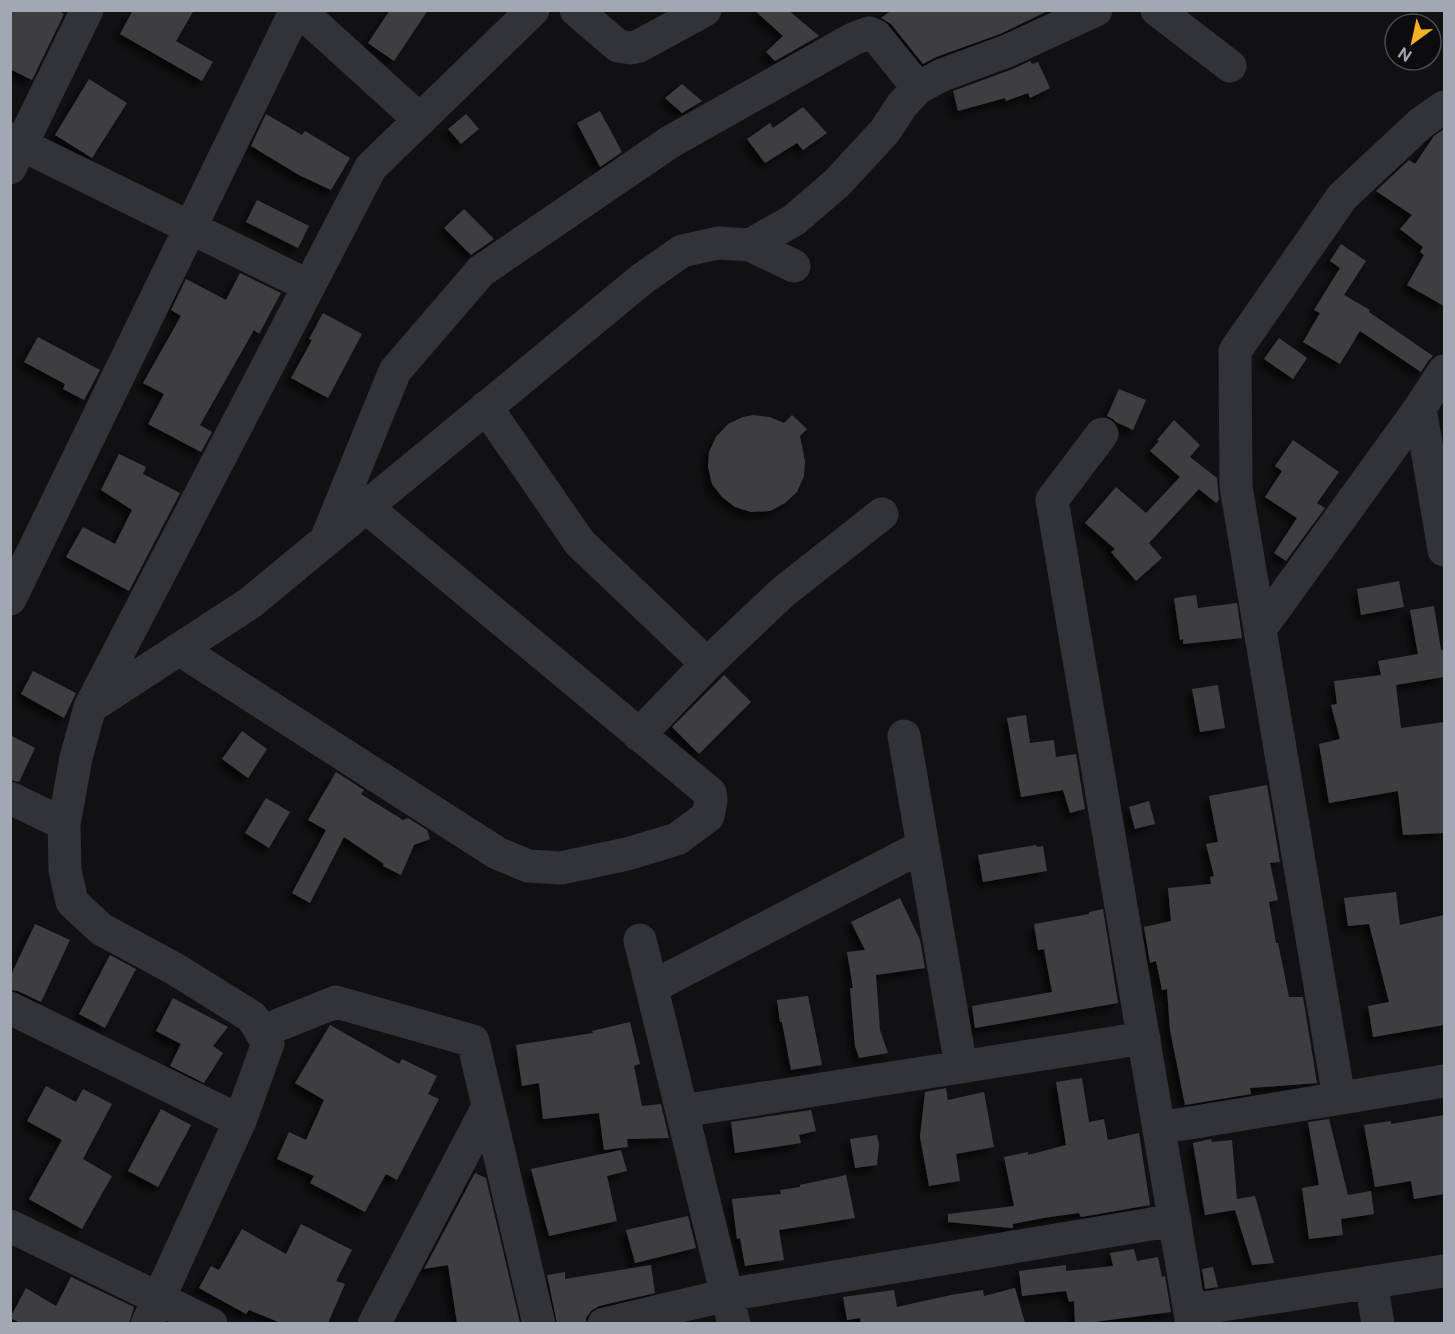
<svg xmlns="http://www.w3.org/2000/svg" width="1455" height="1334" font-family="'Public Sans',sans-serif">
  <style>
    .building { fill: #3d3e43; filter: url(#shadow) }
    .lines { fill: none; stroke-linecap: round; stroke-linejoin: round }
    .minor { stroke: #323338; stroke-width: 33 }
  </style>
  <defs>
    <filter id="shadow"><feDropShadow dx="-5.5" dy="5.5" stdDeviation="3" flood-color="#0009"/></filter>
  </defs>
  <rect width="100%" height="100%" fill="#111113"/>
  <path class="building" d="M 10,10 L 57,10 L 64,14 L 32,80 L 10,69 Z
    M 133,10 L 194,10 L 176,41 L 213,62 L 202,81 L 120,34 Z
    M 390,10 L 428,10 L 394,61 L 368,43 Z
    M 754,10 L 788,10 L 819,36 L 775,61 L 766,52 L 783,36 Z
    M 892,10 L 1050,10 L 1000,34 L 936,57 L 923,64 L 891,24 L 881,18 Z
    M 1030,61 L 1032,64 L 1038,62 L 1050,88 L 1030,98 L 1028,93 L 1006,101 L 1005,98 L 958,111 L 953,91 L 1013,69 Z
    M 89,79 L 127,103 L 92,158 L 55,135 Z
    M 682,84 L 702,101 L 682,113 L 665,98 Z
    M 803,107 L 827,133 L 803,150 L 797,143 L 765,163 L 747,139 L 770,123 L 773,128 Z
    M 600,111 L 622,152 L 600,167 L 577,123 Z
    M 266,114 L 302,135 L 305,131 L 350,158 L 331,190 L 299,175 L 251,146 Z
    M 466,114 L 479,129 L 461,144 L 448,129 Z
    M 1444,129 L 1444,306 L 1407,285 L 1424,255 L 1420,252 L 1423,247 L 1400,229 L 1412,215 L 1376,191 L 1409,160 L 1415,164 L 1434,136 Z
    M 257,200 L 309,226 L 298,248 L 246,222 Z
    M 464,209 L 494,239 L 471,255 L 444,228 Z
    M 1341,244 L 1366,261 L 1344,295 L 1370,310 L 1369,312 L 1433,356 L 1428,361 L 1421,372 L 1360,331 L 1340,364 L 1303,342 L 1320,313 L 1314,310 L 1340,268 L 1330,261 Z
    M 240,273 L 281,293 L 259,334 L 254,330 L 200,425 L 212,432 L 201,452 L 148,424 L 164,394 L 143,383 L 181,316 L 171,310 L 186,279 L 226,300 Z
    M 323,313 L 362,334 L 328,398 L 291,378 L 312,340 L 309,339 Z
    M 38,337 L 100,370 L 84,400 L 63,389 L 65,384 L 24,362 Z
    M 1279,338 L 1307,358 L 1293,379 L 1264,359 Z
    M 1119,389 L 1146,400 L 1133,430 L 1116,422 L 1113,419 L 1107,416 Z
    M 753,415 L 770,417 L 784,423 L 792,415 L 807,429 L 800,436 L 805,461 L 804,476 L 797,492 L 785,503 L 770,511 L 751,512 L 735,507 L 722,497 L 712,484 L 708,467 L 709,452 L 716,437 L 728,424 L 743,417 Z
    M 1174,420 L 1200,445 L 1190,457 L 1217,478 L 1219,500 L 1216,503 L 1199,489 L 1149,543 L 1162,558 L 1136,581 L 1111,552 L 1115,549 L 1085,523 L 1116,487 L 1146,513 L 1180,477 L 1150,451 L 1159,441 L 1157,440 Z
    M 1293,440 L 1339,472 L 1317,503 L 1325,508 L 1286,561 L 1274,553 L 1297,518 L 1265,497 L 1282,471 L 1275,466 Z
    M 119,454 L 146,467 L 143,474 L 180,493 L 129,591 L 66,557 L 83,527 L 115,544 L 132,510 L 101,490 Z
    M 1399,581 L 1404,607 L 1361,615 L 1357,589 Z
    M 1196,595 L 1198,608 L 1237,603 L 1242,638 L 1183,644 L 1183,639 L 1180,640 L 1174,598 Z
    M 1434,606 L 1441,650 L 1444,650 L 1444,677 L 1396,685 L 1401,728 L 1444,722 L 1444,833 L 1403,835 L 1398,791 L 1329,803 L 1319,744 L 1340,739 L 1331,705 L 1337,704 L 1334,681 L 1381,675 L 1378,661 L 1418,654 L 1410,610 Z
    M 33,671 L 76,693 L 64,718 L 21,694 Z
    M 724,675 L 751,702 L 699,754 L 672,727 Z
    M 1218,685 L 1225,728 L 1200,732 L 1192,689 Z
    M 1026,715 L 1030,743 L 1054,740 L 1056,757 L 1076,754 L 1085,809 L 1070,813 L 1063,790 L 1021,797 L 1007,718 Z
    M 242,731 L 267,749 L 248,778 L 222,759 Z
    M 10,735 L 35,748 L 19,782 L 10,780 Z
    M 336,772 L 364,790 L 361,794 L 403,820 L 408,818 L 427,830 L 430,839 L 414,845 L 401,875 L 383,866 L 384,864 L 344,837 L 310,903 L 292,893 L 326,830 L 308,820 Z
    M 1267,785 L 1280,862 L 1270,863 L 1278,900 L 1269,902 L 1276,943 L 1278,943 L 1289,997 L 1303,997 L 1317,1083 L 1250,1088 L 1251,1094 L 1185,1105 L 1170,1030 L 1167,989 L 1162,990 L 1156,961 L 1150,963 L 1144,927 L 1171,921 L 1168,888 L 1211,884 L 1210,877 L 1214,876 L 1206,844 L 1218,842 L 1209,796 Z
    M 266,798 L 290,812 L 269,848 L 245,833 Z
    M 1149,801 L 1155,824 L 1135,829 L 1129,807 Z
    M 1036,845 L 1037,847 L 1043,846 L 1047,871 L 983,882 L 978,855 Z
    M 1396,892 L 1400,925 L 1444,915 L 1444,1025 L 1373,1037 L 1368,1006 L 1389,1002 L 1369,924 L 1348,926 L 1344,898 Z
    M 900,898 L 920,940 L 925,968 L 876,975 L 880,1030 L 888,1053 L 859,1058 L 855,1046 L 850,988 L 853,988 L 847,952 L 865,950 L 851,922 Z
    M 1103,909 L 1118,1003 L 975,1028 L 972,1006 L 1052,992 L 1044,949 L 1038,950 L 1034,924 L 1089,914 L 1089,912 Z
    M 35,924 L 70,940 L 41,1002 L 18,991 L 10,990 L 10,977 Z
    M 110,955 L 136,969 L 105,1028 L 79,1014 Z
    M 808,996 L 822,1065 L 791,1070 L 782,1022 L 780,1022 L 777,1000 Z
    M 173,998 L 228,1027 L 213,1046 L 223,1053 L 204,1083 L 170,1066 L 181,1044 L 156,1031 Z
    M 630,1022 L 640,1064 L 634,1066 L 642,1106 L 661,1104 L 669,1138 L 627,1139 L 628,1147 L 604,1150 L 599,1113 L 543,1119 L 539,1083 L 522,1086 L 516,1045 L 593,1033 L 592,1031 Z
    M 330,1025 L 399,1064 L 402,1059 L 437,1076 L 428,1094 L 439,1099 L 397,1180 L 386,1174 L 365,1212 L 310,1183 L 314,1176 L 277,1159 L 289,1132 L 306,1140 L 324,1100 L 295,1083 Z
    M 1082,1078 L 1089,1122 L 1104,1119 L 1108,1140 L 1139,1133 L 1150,1205 L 1081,1217 L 1079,1213 L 1043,1218 L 1013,1224 L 1013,1228 L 1011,1228 L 948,1222 L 948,1214 L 1014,1206 L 1004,1157 L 1028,1152 L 1028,1155 L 1066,1145 L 1056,1082 Z
    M 46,1086 L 76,1102 L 83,1089 L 112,1104 L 83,1159 L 112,1176 L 82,1229 L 29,1199 L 62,1140 L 27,1121 Z
    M 946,1088 L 948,1100 L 984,1092 L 994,1147 L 956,1154 L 960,1181 L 929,1186 L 920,1137 L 925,1092 Z
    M 161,1109 L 191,1125 L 158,1187 L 128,1171 Z
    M 811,1110 L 816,1131 L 799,1135 L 801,1143 L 735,1153 L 731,1122 Z
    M 1444,1115 L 1444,1194 L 1414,1199 L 1411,1181 L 1375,1187 L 1364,1125 L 1391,1121 L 1391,1124 Z
    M 1329,1119 L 1348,1195 L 1371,1191 L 1374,1214 L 1341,1219 L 1343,1235 L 1309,1239 L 1302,1188 L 1319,1185 L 1308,1122 Z
    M 877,1135 L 879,1145 L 877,1165 L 855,1168 L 850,1139 Z
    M 1211,1139 L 1212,1142 L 1232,1140 L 1237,1199 L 1255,1196 L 1274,1263 L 1252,1265 L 1235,1210 L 1205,1215 L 1193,1143 Z
    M 621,1150 L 627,1171 L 607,1176 L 617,1221 L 549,1236 L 531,1169 Z
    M 475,1173 L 486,1178 L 520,1323 L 457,1323 L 448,1265 L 424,1269 Z
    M 846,1175 L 855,1218 L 779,1230 L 784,1260 L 745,1266 L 740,1238 L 737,1239 L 732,1199 L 781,1194 L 780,1190 L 800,1187 L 800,1185 Z
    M 688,1216 L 696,1248 L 635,1263 L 626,1230 Z
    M 301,1224 L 352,1250 L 336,1281 L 345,1284 L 328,1323 L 281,1323 L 249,1310 L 246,1314 L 199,1288 L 211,1266 L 219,1270 L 242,1229 L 286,1254 Z
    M 1134,1249 L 1137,1261 L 1158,1257 L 1162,1277 L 1165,1276 L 1171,1312 L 1086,1323 L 1075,1323 L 1074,1301 L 1069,1302 L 1066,1291 L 1022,1296 L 1019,1271 L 1066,1265 L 1066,1271 L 1113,1266 L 1110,1253 Z
    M 651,1265 L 655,1293 L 599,1306 L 591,1311 L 586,1318 L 586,1323 L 557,1323 L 547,1275 L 565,1272 L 565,1279 Z
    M 1213,1267 L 1218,1287 L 1205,1289 L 1202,1269 Z
    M 71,1277 L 134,1307 L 129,1323 L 21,1323 L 10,1318 L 26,1288 L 56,1306 Z
    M 1015,1288 L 1025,1323 L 861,1323 L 860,1318 L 847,1320 L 843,1297 L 894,1290 L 897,1307 L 951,1295 L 983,1290 L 984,1296 Z"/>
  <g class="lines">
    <path class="minor" d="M 299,10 L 420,120
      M 576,10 L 618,46 L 631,48 L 639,46 L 705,10
      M 1157,10 L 1230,66
      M 10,139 L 309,286
      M 10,168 L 87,10
      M 750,245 L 794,220 L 837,183 L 885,131 L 902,105 L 918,88 L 942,75 L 1007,51 L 1096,10
      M 486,407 L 580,543 L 707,664
      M 1420,408 L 1444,550
      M 1102,434 L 1052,500 L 1192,1324
      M 328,535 L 395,371 L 481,271 L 670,142 L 853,39 L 869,33 L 876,36 L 918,88
      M 10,599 L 296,10
      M 1260,629 L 1420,408 L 1444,371
      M 179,649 L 497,853 L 528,866 L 561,868 L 627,854 L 677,839 L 708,816 L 711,800 L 710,793 L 366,507
      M 92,706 L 250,603 L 642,279 L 682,251 L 718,243 L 750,245 L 794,266
      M 639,735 L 707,664 L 783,592 L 882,514
      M 904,736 L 961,1067
      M 10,798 L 64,824
      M 640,940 L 734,1324
      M 652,987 L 923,846
      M 10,1008 L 240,1121
      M 261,1032 L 336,1002 L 473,1041 L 539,1324
      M 1339,1098 L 1236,487 L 1235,351 L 1342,197 L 1421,123 L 1444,107
      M 682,1111 L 1144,1038
      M 1159,1128 L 1444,1081
      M 10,1226 L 211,1324
      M 1371,1282 L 1378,1324
      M 1190,1310 L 1444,1271
      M 147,1324 L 240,1121 L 268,1043 L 252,1017 L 175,969 L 101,929 L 72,902 L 65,870 L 64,824 L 76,758 L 90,707 L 371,167 L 533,10
      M 374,1324 L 488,1107
      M 604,1324 L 727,1295 L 1175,1220"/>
  </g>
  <rect width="1455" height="1334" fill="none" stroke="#a2a7b4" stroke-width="24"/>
  <g transform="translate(1413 42) rotate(213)"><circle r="28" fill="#0c0c0e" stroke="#484a50" stroke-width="1.5"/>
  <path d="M0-4.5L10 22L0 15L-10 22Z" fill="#f6b125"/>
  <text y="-9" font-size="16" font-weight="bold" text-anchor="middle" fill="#a2a7b4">N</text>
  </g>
</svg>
